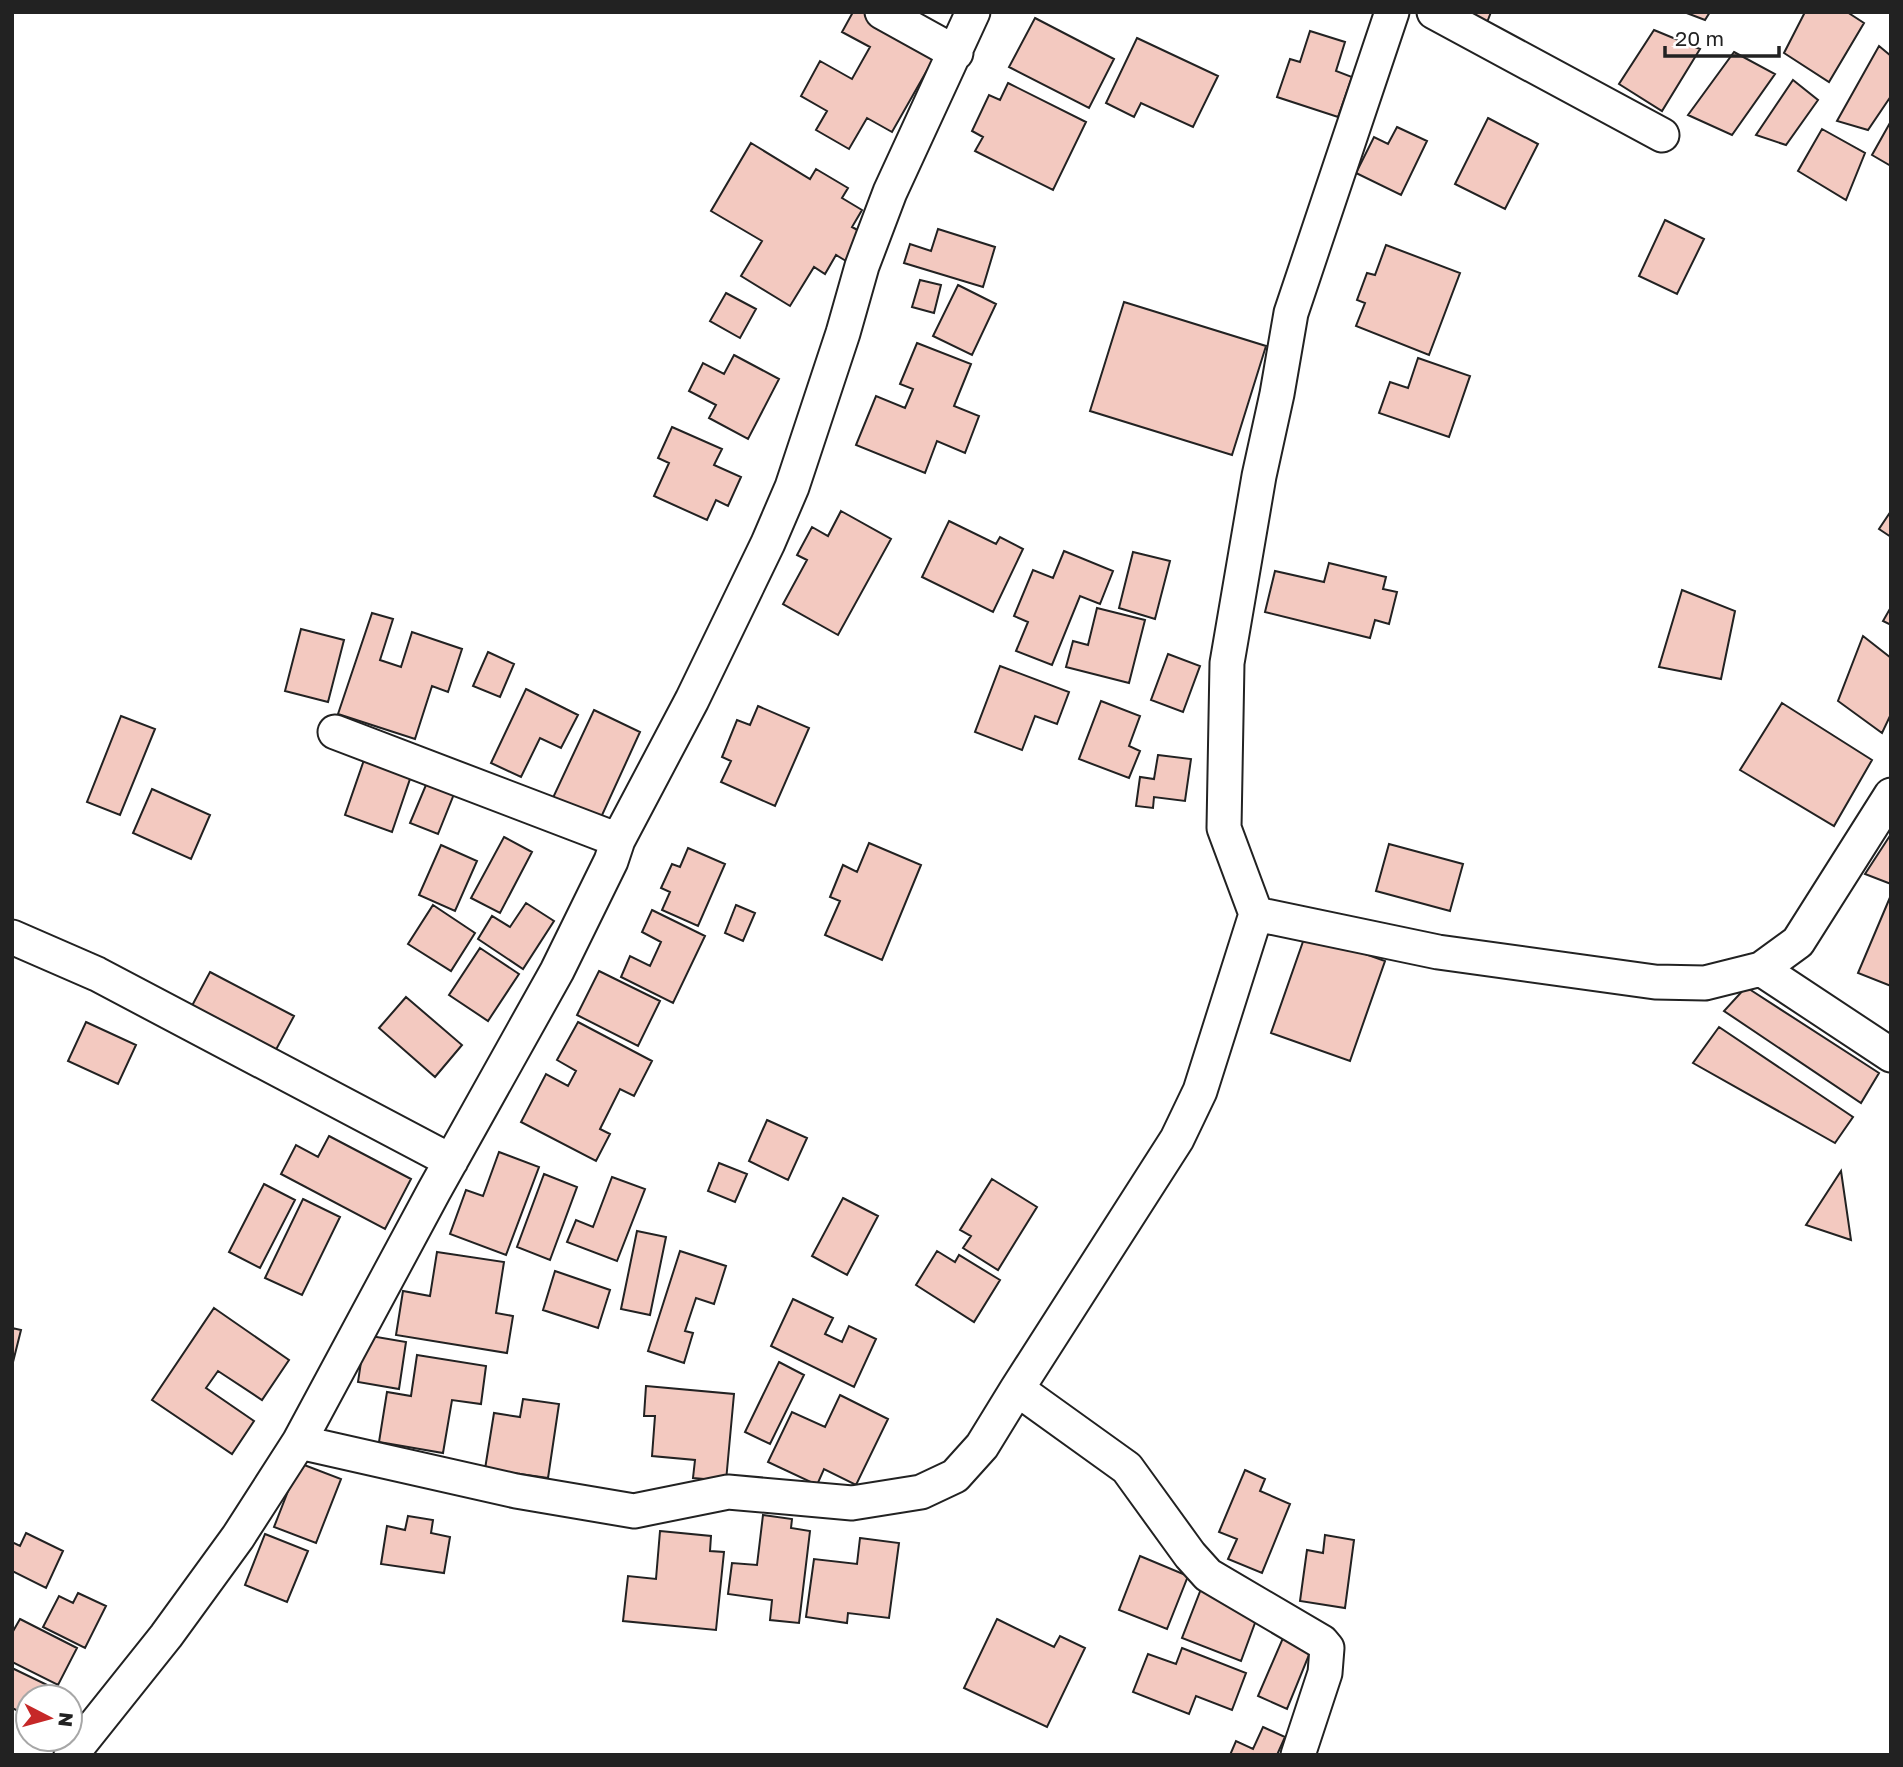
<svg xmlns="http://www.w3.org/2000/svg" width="1903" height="1767" font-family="'Golos Text',sans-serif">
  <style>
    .building { fill: #f3c9c0; stroke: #222; stroke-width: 2 }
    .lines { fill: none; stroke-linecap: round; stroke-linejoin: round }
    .street-casing { stroke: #222; stroke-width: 37 }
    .street { stroke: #fff; stroke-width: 33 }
  </style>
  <rect width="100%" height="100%" fill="#fff"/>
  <path class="building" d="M 853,12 L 870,12 L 938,51 L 892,132 L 867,118 L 849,149 L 816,130 L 827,111 L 801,96 L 820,61 L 852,79 L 870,47 L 842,32 Z
    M 1453,12 L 1491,12 L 1486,25 Z
    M 1684,12 L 1710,12 L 1705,20 Z
    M 1805,12 L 1847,12 L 1864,23 L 1829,82 L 1784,53 Z
    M 1035,18 L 1114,59 L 1089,108 L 1009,67 Z
    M 1654,30 L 1700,49 L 1662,111 L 1619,84 Z
    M 1310,31 L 1345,42 L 1336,71 L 1352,77 L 1338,117 L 1277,97 L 1290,59 L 1300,62 Z
    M 1137,38 L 1218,76 L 1193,127 L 1141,103 L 1134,117 L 1106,103 Z
    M 1879,46 L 1891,56 L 1891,96 L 1868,130 L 1837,121 Z
    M 1734,52 L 1775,74 L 1732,135 L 1688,115 Z
    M 1793,80 L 1818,100 L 1786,145 L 1756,135 Z
    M 1008,83 L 1086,122 L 1053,190 L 975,151 L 983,137 L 972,131 L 989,95 L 1000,100 Z
    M 1488,118 L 1538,144 L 1505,209 L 1455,184 Z
    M 1891,121 L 1891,166 L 1872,155 Z
    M 1397,127 L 1427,141 L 1401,195 L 1356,173 L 1374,137 L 1388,144 Z
    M 1822,129 L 1865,153 L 1846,200 L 1798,171 Z
    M 751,143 L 810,179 L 816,169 L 848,188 L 842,198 L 862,210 L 852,227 L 863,233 L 846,261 L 836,255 L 825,274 L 814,267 L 790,306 L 741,276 L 762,241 L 711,211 Z
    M 1665,220 L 1704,239 L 1677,294 L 1639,276 Z
    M 938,229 L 995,247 L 983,287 L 904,263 L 910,244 L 931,251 Z
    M 1386,245 L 1460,273 L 1429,355 L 1356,326 L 1365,303 L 1357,300 L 1367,273 L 1375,275 Z
    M 920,280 L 941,285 L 934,313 L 912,307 Z
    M 958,285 L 996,304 L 972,355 L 933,336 Z
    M 726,293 L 756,309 L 740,338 L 710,321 Z
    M 1124,302 L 1266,346 L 1232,455 L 1090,411 Z
    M 917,343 L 971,364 L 954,406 L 979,416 L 965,453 L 937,441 L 925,473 L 856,445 L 876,396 L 905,408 L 913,389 L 900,384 Z
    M 734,355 L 779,379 L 748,439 L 709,418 L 716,405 L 689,391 L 703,363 L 724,374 Z
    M 1418,358 L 1470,376 L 1449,437 L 1379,413 L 1390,382 L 1408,388 Z
    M 672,427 L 722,449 L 714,465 L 741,477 L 728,506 L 716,500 L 707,520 L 654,496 L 669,463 L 658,458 Z
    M 841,511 L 891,539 L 838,635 L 783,604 L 807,560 L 797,555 L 812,527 L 828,536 Z
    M 1891,511 L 1891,537 L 1879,529 Z
    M 949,521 L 996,544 L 1000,537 L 1023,549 L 993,612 L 922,577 Z
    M 1064,551 L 1113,571 L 1100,604 L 1080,596 L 1052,665 L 1016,651 L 1028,622 L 1014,616 L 1033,570 L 1053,578 Z
    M 1133,552 L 1170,561 L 1155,619 L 1119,608 Z
    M 1329,563 L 1386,577 L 1383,589 L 1397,592 L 1389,624 L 1375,620 L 1370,638 L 1265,612 L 1275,571 L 1324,582 Z
    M 1682,590 L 1735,611 L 1721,679 L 1659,667 Z
    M 1891,607 L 1891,625 L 1883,621 Z
    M 1097,608 L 1145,620 L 1129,683 L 1066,667 L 1073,641 L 1088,645 Z
    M 372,613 L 393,619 L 380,660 L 401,667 L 412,632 L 462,649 L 448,692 L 432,686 L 415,739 L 338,714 Z
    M 301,629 L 344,640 L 328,702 L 285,691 Z
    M 1863,636 L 1891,658 L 1891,714 L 1882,733 L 1838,701 Z
    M 488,652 L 514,664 L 500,697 L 473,686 Z
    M 1168,654 L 1200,666 L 1183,712 L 1151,700 Z
    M 1000,666 L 1069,692 L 1057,724 L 1035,716 L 1022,750 L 975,732 Z
    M 526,689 L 578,715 L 561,748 L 540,738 L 521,777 L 491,763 Z
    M 1101,701 L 1140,716 L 1129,746 L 1140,751 L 1129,778 L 1079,759 Z
    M 1782,703 L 1872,760 L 1834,826 L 1740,770 Z
    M 758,706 L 809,728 L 775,806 L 721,782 L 731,761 L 722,757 L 737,720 L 750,725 Z
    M 594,710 L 640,732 L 598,824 L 551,802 Z
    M 121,716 L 155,729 L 120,815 L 87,802 Z
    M 1158,755 L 1191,759 L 1185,801 L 1154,797 L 1153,808 L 1136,806 L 1140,777 L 1154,779 Z
    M 365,757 L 412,773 L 392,832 L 345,815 Z
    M 431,773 L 458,784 L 438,834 L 410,823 Z
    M 152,789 L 210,815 L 191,859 L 133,833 Z
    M 1891,834 L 1891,884 L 1865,874 Z
    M 504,837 L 532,852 L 500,913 L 471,898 Z
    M 869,843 L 921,865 L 882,960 L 825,935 L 840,901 L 830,897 L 843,865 L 857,872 Z
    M 1389,844 L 1463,864 L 1450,911 L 1376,891 Z
    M 441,845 L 477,861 L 455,911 L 419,895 Z
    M 688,848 L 725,864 L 698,926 L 662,910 L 670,892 L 661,888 L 672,864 L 680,867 Z
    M 1891,895 L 1891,986 L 1858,973 Z
    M 526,903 L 554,921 L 523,969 L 478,939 L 492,916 L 510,927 Z
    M 433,905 L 475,933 L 451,971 L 408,944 Z
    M 736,905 L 755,913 L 743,941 L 725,933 Z
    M 652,910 L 705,936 L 673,1003 L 621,977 L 630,956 L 650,966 L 661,942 L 642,932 Z
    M 1306,933 L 1385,961 L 1350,1061 L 1271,1033 Z
    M 480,948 L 519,974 L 488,1021 L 449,995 Z
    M 599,971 L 660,1001 L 638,1046 L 577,1015 Z
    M 210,972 L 294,1016 L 271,1059 L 187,1015 Z
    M 1746,987 L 1879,1073 L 1861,1103 L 1724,1011 Z
    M 406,997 L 462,1045 L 435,1077 L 379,1028 Z
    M 86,1022 L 136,1045 L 118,1084 L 68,1061 Z
    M 578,1022 L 652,1061 L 634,1096 L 620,1089 L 600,1129 L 610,1134 L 596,1161 L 521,1122 L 546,1074 L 568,1086 L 576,1071 L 557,1060 Z
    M 1719,1027 L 1853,1117 L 1835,1143 L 1693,1063 Z
    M 767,1120 L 807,1138 L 788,1180 L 749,1161 Z
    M 329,1136 L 411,1179 L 385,1229 L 281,1174 L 296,1145 L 318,1157 Z
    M 499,1152 L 539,1167 L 506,1255 L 450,1234 L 466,1190 L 483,1196 Z
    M 719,1163 L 747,1174 L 735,1202 L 708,1191 Z
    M 1841,1171 L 1851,1240 L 1806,1225 Z
    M 544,1174 L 577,1187 L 550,1260 L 517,1247 Z
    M 612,1177 L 645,1189 L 617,1261 L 567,1242 L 576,1220 L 593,1227 Z
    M 992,1179 L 1037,1207 L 998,1270 L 963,1248 L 971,1236 L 960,1230 Z
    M 264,1184 L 295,1200 L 260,1268 L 229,1252 Z
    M 843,1198 L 878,1216 L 847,1275 L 812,1256 Z
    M 303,1199 L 340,1217 L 302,1295 L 265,1278 Z
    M 637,1231 L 666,1237 L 650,1315 L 621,1309 Z
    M 680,1251 L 726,1266 L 714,1304 L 696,1298 L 685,1331 L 693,1333 L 684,1363 L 648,1351 Z
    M 937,1251 L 955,1262 L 959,1255 L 1000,1280 L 974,1322 L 916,1285 Z
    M 437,1252 L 504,1262 L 496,1313 L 513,1316 L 507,1353 L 396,1335 L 403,1291 L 430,1296 Z
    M 555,1271 L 610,1290 L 598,1328 L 543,1310 Z
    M 793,1299 L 833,1318 L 825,1334 L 842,1342 L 849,1326 L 876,1339 L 854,1387 L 771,1346 Z
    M 214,1308 L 289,1360 L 262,1400 L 218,1371 L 206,1388 L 254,1421 L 232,1454 L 152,1400 Z
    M 12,1328 L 21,1330 L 12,1366 Z
    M 365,1335 L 406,1342 L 399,1389 L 358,1382 Z
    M 417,1355 L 486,1366 L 481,1404 L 452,1400 L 443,1453 L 379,1442 L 387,1392 L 411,1396 Z
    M 779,1362 L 804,1375 L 770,1444 L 745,1432 Z
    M 646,1386 L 734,1394 L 726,1481 L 693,1478 L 695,1460 L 652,1456 L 655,1416 L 644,1416 Z
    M 840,1395 L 888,1419 L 856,1485 L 824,1469 L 817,1485 L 768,1462 L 792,1412 L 825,1427 Z
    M 523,1399 L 559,1404 L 548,1478 L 485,1469 L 494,1413 L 520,1417 Z
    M 299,1463 L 341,1479 L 316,1543 L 274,1527 Z
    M 1245,1470 L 1265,1479 L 1260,1491 L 1290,1504 L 1262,1573 L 1228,1559 L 1237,1539 L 1219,1532 Z
    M 763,1515 L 792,1519 L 791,1528 L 810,1531 L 799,1623 L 770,1620 L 772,1600 L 728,1594 L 732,1563 L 757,1565 Z
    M 408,1516 L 433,1520 L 431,1533 L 450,1537 L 444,1573 L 381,1564 L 387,1526 L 405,1530 Z
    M 660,1531 L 711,1536 L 710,1551 L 724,1552 L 716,1630 L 623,1621 L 628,1576 L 656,1579 Z
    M 26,1533 L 63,1551 L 46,1588 L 12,1571 L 12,1542 L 20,1546 Z
    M 265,1534 L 308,1551 L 287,1602 L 245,1585 Z
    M 1325,1535 L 1354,1540 L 1345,1608 L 1300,1601 L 1307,1550 L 1323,1553 Z
    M 860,1538 L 899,1543 L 889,1618 L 848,1613 L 847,1623 L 806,1617 L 814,1559 L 857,1564 Z
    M 1140,1556 L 1188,1576 L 1167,1629 L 1119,1610 Z
    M 1201,1589 L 1259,1612 L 1241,1661 L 1182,1638 Z
    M 78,1593 L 106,1606 L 85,1648 L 43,1627 L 59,1596 L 73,1603 Z
    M 20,1619 L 77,1648 L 58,1685 L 12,1662 L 12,1633 Z
    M 997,1619 L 1054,1647 L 1060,1636 L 1085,1648 L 1047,1727 L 964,1688 Z
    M 1283,1638 L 1311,1650 L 1287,1709 L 1258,1696 Z
    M 1182,1648 L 1246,1673 L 1232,1710 L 1196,1696 L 1189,1714 L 1133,1692 L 1148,1654 L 1176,1664 Z
    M 12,1668 L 70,1696 L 69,1697 L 28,1697 L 28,1716 L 12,1708 Z
    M 1263,1727 L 1285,1737 L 1277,1755 L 1230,1755 L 1236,1741 L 1253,1749 Z"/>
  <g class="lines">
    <g class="street-casing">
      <path id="street" d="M 882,12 L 956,53
        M 1392,12 L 1291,313 L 1277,394 L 1259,476 L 1227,663 L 1224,828 L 1256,914 L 1438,952 L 1655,982 L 1705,983 L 1761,969 L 1798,942 L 1891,795
        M 1434,12 L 1662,135
        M 335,732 L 618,840
        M 12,937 L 97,974 L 451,1161
        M 1761,969 L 1891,1055
        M 1017,1389 L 1177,1139 L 1200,1091 L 1256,914
        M 299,1442 L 516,1491 L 634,1511 L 728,1492 L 852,1503 L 921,1492 L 955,1476 L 982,1446 L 1017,1389 L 1127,1468 L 1190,1555 L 1208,1575 L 1322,1642 L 1327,1648 L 1325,1673 L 1298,1755
        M 71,1755 L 166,1636 L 238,1537 L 299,1442 L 434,1191 L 557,971 L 611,861 L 618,840 L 692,700 L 768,543 L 792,487 L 843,333 L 862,266 L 890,192 L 973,12"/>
    </g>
    <use href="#street" class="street"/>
  </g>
  <rect width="1903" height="1767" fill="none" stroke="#222222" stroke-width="28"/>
  <g transform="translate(49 1718) rotate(96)"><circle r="33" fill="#ffffff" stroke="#a7a7a7" stroke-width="2"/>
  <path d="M0-5L12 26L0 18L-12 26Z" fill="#c62828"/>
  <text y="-10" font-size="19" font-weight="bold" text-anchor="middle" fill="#222222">N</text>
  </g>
  <path d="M1665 46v10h114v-10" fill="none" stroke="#222222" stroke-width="3.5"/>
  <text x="1675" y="46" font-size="21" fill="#222222" stroke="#ffffff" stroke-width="5" paint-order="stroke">20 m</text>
</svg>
